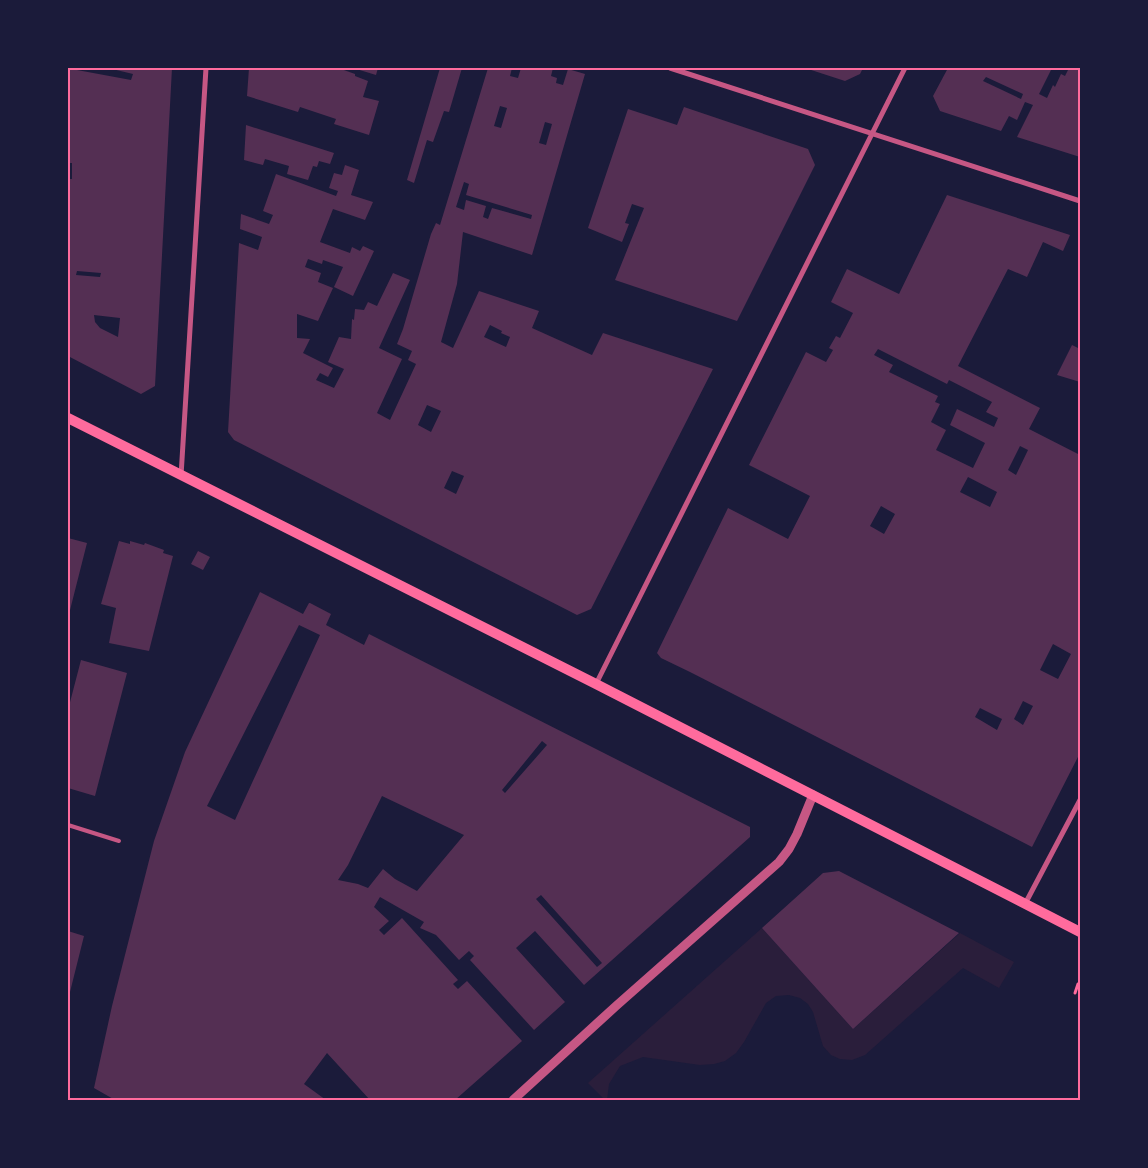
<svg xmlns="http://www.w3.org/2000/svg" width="1148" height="1168" font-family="'Fira Sans',sans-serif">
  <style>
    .green { fill: #2a1e3b }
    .building { fill: #542f53; fill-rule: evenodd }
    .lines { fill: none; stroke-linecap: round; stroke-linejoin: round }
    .path { stroke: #ff6b9d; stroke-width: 3 }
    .service { stroke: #c65784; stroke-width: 4 }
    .minor { stroke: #c65784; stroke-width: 5 }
    .tertiary { stroke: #c65784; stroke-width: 9 }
    .secondary { stroke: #ff6b9d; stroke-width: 10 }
    .neatline { fill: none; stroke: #ff6b9d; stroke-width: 2 }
  </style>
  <rect width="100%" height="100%" fill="#1b1b3a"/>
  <path class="green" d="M 762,928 L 853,1029 L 960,933 L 1014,962 L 999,988 L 963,968 L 865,1055 L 852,1060 L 840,1059 L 831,1055 L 823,1046 L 813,1012 L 808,1004 L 800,998 L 789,995 L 776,996 L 766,1003 L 744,1042 L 736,1053 L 725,1061 L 714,1064 L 700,1065 L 643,1057 L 620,1066 L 609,1084 L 607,1100 L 605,1100 L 588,1083 Z"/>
  <path class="building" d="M 68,68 L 77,68 L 77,70 L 131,80 L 133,74 L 108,68 L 172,68 L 155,386 L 141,394 L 68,356 L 68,258 L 69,224 L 68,223 L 68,179 L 72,179 L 72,163 L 68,163 ZM 77,271 L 101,273 L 100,277 L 76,275 ZM 94,315 L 120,318 L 118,337 L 100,328 L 95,322 Z
    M 249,68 L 342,68 L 341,69 L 355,74 L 355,76 L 368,81 L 363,97 L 379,101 L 369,135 L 334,124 L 336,119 L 300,107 L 298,112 L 247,96 Z
    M 353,68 L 378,68 L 376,75 Z
    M 440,68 L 462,68 L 449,112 L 444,111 L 433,142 L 427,140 L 414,183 L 407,180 Z
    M 488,68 L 512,68 L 510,76 L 518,78 L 521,68 L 553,68 L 551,76 L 557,78 L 556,83 L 563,85 L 568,69 L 585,74 L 532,255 L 463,232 L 457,284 L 441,342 L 453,348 L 479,291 L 539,311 L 532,328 L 592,355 L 603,333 L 713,369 L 591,609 L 577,615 L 234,440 L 228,432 L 239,243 L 258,250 L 262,237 L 240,229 L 241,214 L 269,224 L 273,215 L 263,211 L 276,174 L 336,196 L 338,191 L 329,188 L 334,173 L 342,175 L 345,165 L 359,170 L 351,195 L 373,202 L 365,220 L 333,209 L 320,242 L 350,253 L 352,247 L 360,251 L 363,246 L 374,251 L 353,296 L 334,287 L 343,267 L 323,260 L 322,264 L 308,259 L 305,267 L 321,273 L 318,282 L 333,288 L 318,321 L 297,314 L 297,338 L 310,339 L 303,353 L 333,368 L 328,377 L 320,373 L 316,380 L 334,388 L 344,369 L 328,362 L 339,337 L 351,339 L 352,319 L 354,320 L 355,309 L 364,310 L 368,302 L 377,306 L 393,273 L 410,280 L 379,348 L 402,359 L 377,413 L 390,420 L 416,364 L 408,360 L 412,351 L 397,344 L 403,329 L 431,234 L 436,223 L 440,225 ZM 500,106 L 507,108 L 501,128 L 494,126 ZM 545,122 L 552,124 L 546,145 L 539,143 ZM 464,182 L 469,184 L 466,195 L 532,215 L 531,219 L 492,208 L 488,219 L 483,217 L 486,206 L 466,200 L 464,210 L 456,207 ZM 490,325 L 502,331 L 501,333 L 510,337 L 506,347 L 484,337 ZM 427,405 L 441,411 L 431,432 L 418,425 ZM 452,471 L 464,476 L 456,494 L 444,488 Z
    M 805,68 L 863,68 L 860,74 L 845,81 Z
    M 948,68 L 1052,68 L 1039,94 L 1047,98 L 1053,85 L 1055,87 L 1061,74 L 1065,76 L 1069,68 L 1080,68 L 1080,157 L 1017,137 L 1033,105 L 1025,102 L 1017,120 L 1009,116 L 1001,131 L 940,111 L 933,96 ZM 986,77 L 1023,94 L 1021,99 L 983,81 Z
    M 684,107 L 808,149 L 815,165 L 737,321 L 615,280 L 644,208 L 632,204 L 625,223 L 629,224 L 622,242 L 588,228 L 628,109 L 677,125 Z
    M 246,125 L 334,153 L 330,164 L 319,161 L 317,167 L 313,166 L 308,180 L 287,174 L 289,166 L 265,159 L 263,165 L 244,160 Z
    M 947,195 L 1070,235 L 1063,251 L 1043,242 L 1027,277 L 1008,269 L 958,366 L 1040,408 L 1029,429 L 1080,455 L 1080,753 L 1032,847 L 690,672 L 661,658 L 657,653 L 728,508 L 788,539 L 810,496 L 749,465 L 806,352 L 826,362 L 833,350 L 829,348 L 836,336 L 840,338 L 853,313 L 831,302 L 847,269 L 899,294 ZM 878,349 L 947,384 L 949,380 L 992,402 L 986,412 L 998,418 L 994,427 L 957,409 L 950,425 L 985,443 L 973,468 L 936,450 L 946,430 L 931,422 L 940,404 L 935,402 L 938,396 L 889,372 L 893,365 L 874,355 ZM 1020,446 L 1028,450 L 1016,475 L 1008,470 ZM 968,477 L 997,492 L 990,507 L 960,492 ZM 881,506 L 895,514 L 884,534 L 870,526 ZM 1053,644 L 1071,654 L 1058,679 L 1040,670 ZM 1023,701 L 1033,706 L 1023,725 L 1014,719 ZM 980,708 L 1002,719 L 997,730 L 975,717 Z
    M 1072,345 L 1080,349 L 1080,382 L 1057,375 Z
    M 68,538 L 87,543 L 68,618 Z
    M 119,541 L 130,544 L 130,541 L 144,545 L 145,543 L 164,550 L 163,553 L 173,556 L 149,651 L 109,643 L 116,608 L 101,604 Z
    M 198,551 L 210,557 L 203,570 L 191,564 Z
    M 260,592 L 303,614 L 309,603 L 310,603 L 331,614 L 326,625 L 364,645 L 369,634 L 750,827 L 750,837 L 584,985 L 535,931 L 516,948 L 565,1002 L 534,1030 L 470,960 L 474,956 L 469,951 L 459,960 L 436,935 L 420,928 L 424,922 L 380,897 L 374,907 L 389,921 L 379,930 L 384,935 L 402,918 L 458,980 L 453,984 L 458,989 L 467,981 L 522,1041 L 455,1100 L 370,1100 L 327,1053 L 304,1084 L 326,1100 L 114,1100 L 115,1100 L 94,1088 L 112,1006 L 154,841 L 185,752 ZM 299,625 L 320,635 L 235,820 L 207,806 ZM 542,741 L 547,745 L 505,793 L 502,790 ZM 382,796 L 464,835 L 417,891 L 395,879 L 383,869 L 368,888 L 358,884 L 338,880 L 348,865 ZM 541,895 L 602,963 L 597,967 L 536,899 Z
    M 81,660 L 127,673 L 95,796 L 68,788 L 68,710 Z
    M 839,871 L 959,933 L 853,1029 L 762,928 L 823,873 Z
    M 68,931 L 84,936 L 68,1000 Z"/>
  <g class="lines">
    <path class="path" d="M 1075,993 L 1078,984"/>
    <path class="service" d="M 68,825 L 119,841"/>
    <path class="minor" d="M 670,68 L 1080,201
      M 181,476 L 206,68
      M 596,684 L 905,68
      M 1025,904 L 1080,800"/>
    <path class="tertiary" d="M 513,1100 L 616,1006 L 779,862 L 789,849 L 797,834 L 813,795"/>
    <path class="secondary" d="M 68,418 L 596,684 L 1080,932"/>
  </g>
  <rect width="1148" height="1168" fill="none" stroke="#1b1b3a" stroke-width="138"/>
  <rect x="69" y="69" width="1010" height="1030" class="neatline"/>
</svg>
